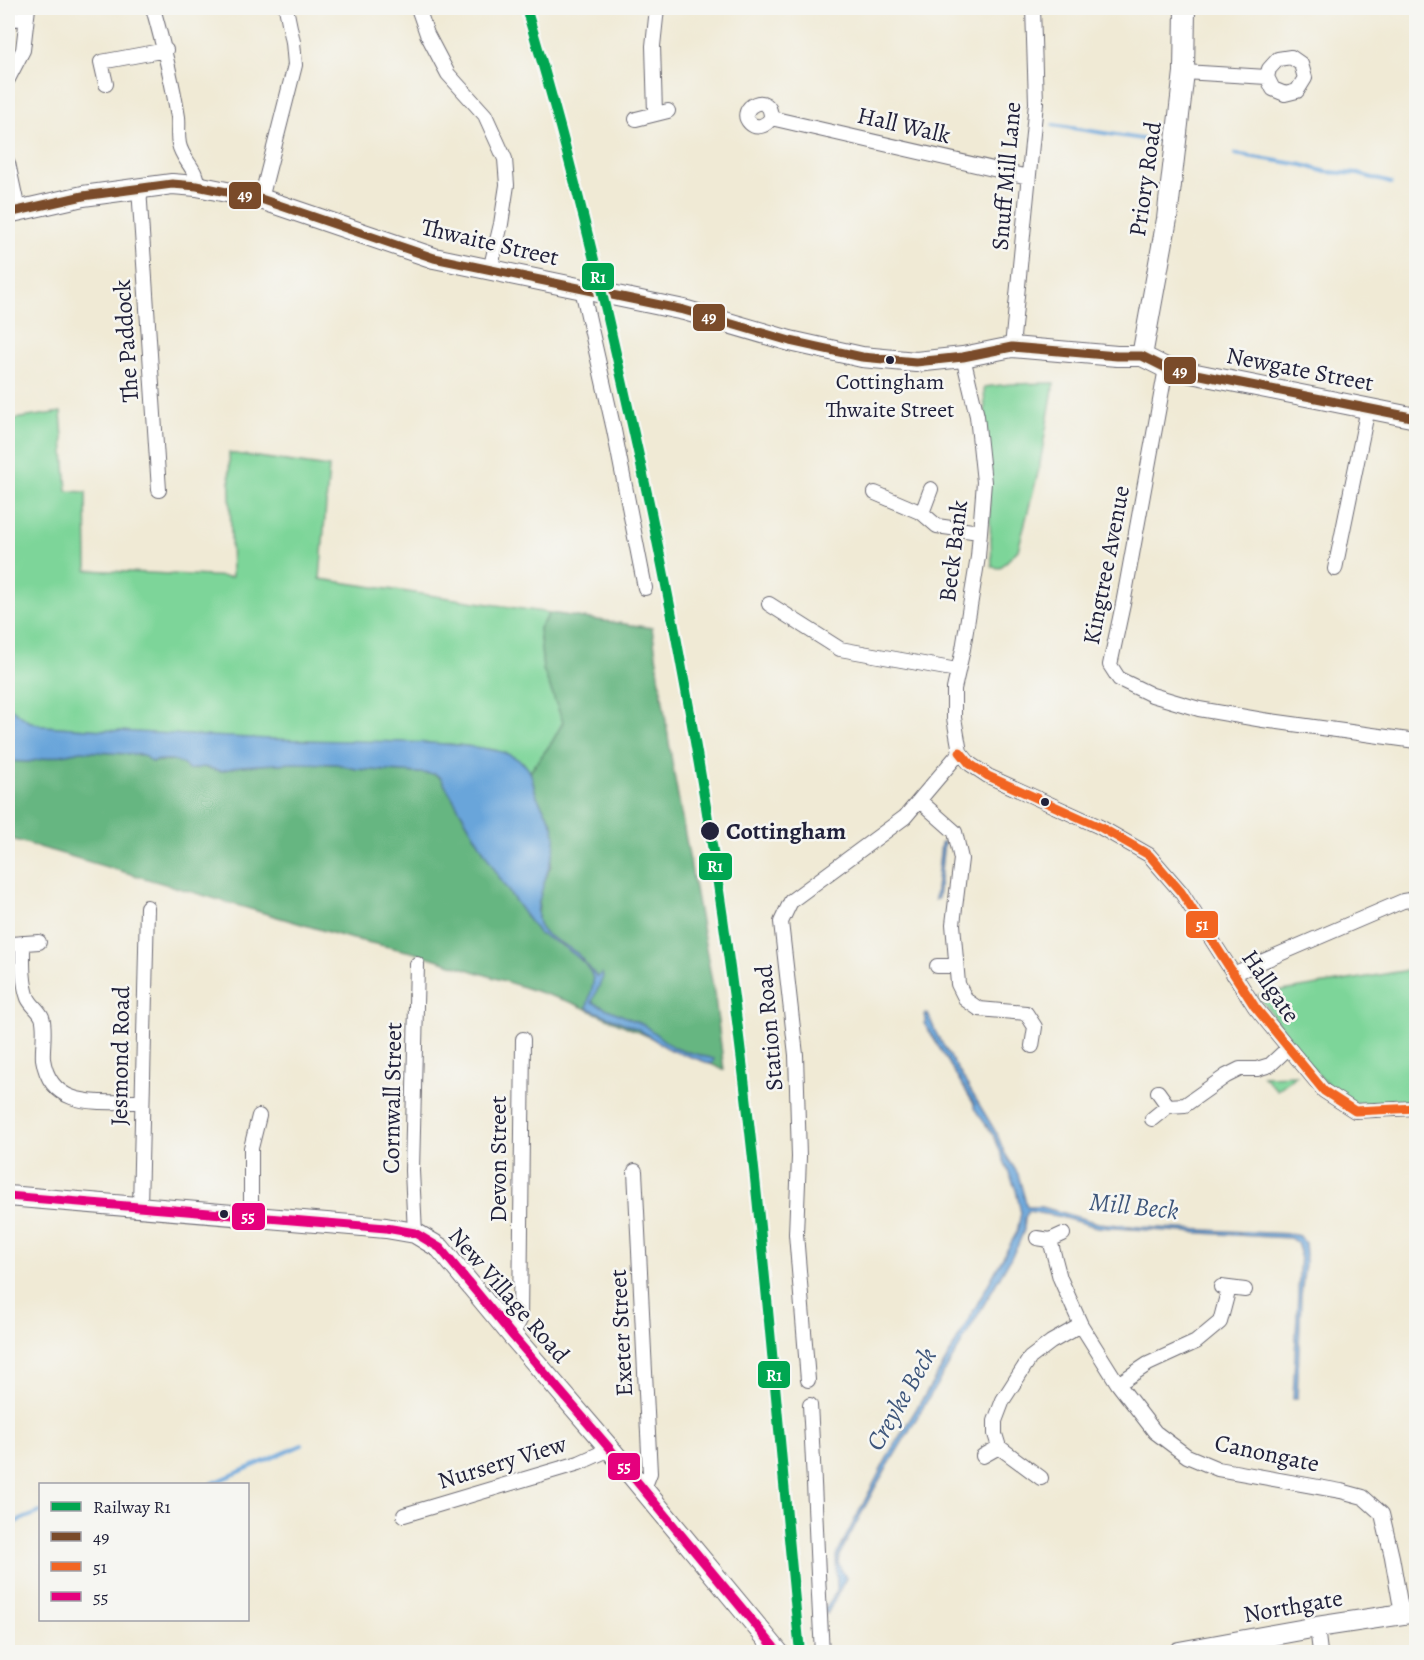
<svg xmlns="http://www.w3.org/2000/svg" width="1424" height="1660" font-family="Alegreya,serif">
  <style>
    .green { fill: #7dd599; stroke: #507c6a; stroke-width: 1.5 }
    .forest { fill: #66b681; stroke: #446c5e; stroke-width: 1.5 }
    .water { fill: #69a5da; stroke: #46648a; stroke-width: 1.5 }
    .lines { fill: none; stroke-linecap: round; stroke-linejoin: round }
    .stream { stroke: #69a5da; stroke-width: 4 }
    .street-casing { stroke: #6a6871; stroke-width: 16 }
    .secondary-casing { stroke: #6a6871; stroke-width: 22 }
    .street { stroke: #fff; stroke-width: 14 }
    .secondary { stroke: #fff; stroke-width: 20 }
    .rail-casing { stroke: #22223b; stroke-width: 6 }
    .rail { stroke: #f6f6f2; stroke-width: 4; stroke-dasharray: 11; stroke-linecap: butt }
    .bus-1-casing { stroke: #f6f6f2; stroke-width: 14 }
    .bus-2-casing { stroke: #f6f6f2; stroke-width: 14 }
    .bus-3-casing { stroke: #f6f6f2; stroke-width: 14 }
    .bus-1 { stroke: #7a4b2a; stroke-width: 9 }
    .bus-2 { stroke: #f26522; stroke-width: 9 }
    .bus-3 { stroke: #e5007d; stroke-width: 9 }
    .rail-1-casing { stroke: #f6f6f2; stroke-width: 15 }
    .rail-1 { stroke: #00a651; stroke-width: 10 }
    .bus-dot { fill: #22223b; stroke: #f6f6f2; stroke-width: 2 }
    .labels { text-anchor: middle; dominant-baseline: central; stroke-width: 5; stroke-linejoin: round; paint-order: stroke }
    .bus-label { font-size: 22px; fill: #22223b; stroke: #f6f6f2 }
    .street-label { font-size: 24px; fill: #22223b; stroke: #f6f6f2 }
    .stop-label { font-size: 24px; font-weight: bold; fill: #22223b; stroke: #f6f6f2; text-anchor: start }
    .water-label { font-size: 26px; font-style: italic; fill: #3e567b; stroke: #f6f6f2 }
    .line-badge { stroke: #f6f6f2; stroke-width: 2 }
    .badge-label { font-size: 16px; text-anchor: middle; font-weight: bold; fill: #fff }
  </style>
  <rect width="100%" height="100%" fill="#f6f6f2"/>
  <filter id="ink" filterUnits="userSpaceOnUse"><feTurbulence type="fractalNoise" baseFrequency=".0167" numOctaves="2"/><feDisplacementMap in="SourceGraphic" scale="12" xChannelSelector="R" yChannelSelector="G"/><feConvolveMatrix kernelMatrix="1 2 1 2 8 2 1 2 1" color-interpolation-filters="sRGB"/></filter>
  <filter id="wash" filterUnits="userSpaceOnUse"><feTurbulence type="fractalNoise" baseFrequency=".008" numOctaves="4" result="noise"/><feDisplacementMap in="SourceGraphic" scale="24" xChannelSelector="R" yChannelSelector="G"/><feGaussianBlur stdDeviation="1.35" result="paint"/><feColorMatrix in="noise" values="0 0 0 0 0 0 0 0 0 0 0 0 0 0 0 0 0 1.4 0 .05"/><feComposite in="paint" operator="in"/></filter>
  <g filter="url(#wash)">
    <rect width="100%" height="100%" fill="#f0ead5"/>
    <path class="green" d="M 1054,383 L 1039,469 L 1018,550 L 1000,568 L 992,567 L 984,387 L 1011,384 Z
      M 61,412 L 67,491 L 86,492 L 87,570 L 232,577 L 229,453 L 329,467 L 320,579 L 550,613 L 539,628 L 543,669 L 563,722 L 552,742 L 530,772 L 523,762 L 495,750 L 450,744 L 217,738 L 43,726 L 28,721 L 8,706 L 8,420 Z
      M 1416,969 L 1416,1100 C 1398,1101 1374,1106 1356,1103 C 1327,1099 1275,1019 1258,995 Z
      M 1297,1075 L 1277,1090 L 1263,1076 Z"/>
    <path class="forest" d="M 550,613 L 652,628 L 673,769 L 715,998 L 724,1070 L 573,1003 L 420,954 L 349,938 L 8,838 L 8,761 L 28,762 L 81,751 L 143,755 L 151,762 L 177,760 L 194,769 L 202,767 L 221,771 L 240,766 L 294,763 L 337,764 L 356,769 L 434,774 L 441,778 L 502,882 L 539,934 L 538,915 L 540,892 L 551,865 L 553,824 L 537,797 L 530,772 L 552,742 L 563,722 L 543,669 L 539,628 Z"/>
    <path class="water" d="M 8,706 L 28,721 L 43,726 C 129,732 215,737 302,740 C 364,742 430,739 492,750 C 505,752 524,759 530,772 C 534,780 533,790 538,798 C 544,811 553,819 555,834 C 558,861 525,910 543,931 C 547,936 555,940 561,943 L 561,945 L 539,934 L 523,912 L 502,882 L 441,778 L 435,774 L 356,769 L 337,764 L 294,763 L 240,766 L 221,771 L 203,767 L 188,770 C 180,757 164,759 151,762 L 143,755 L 81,751 L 28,762 L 8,761 Z
      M 944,841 L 938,899 L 935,900 L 941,843 Z
      M 563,944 L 577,953 L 597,977 L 602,973 L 603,977 L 592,1002 L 644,1025 L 674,1048 L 714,1059 L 712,1064 L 670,1050 L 638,1029 L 587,1008 C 588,999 592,992 593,983 C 594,967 574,954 562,946 Z
      M 925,1014 L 928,1014 L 937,1035 L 997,1134 L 1004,1152 L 1018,1174 L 1027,1207 L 1042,1207 L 1098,1223 L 1141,1227 L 1291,1234 L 1299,1236 L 1305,1243 L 1306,1255 L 1301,1296 L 1297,1399 L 1293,1399 L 1300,1252 L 1297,1243 L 1290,1238 L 1097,1227 L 1057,1216 L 1028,1211 L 1025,1218 L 1024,1230 L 1017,1247 L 960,1346 L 877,1484 L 839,1556 L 838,1563 L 846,1578 L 827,1614 L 824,1610 L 837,1591 L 836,1556 L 891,1450 L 944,1364 L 1017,1232 L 1021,1213 L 1016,1190 L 994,1136 L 974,1108 L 974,1104 L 924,1023 L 926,1021 Z"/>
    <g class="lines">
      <path class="stream" d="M 1053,125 L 1154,141
        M 1235,154 L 1303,165 L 1326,172 L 1358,174 L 1391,183
        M 211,1484 L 302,1445
        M 8,1525 L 40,1512"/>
    </g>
  </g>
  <g filter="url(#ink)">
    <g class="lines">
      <g class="street-casing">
        <path id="street" d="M 153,8 C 163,44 172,79 178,117 C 179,126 177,135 179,144 C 182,160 198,169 197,186
          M 418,8 L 427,34 L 448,74 L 485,115 L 505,159 L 507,185 L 501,224 L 490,270
          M 8,20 L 26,17
          M 1184,72 L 1267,77 L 1269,69 L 1278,59 L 1291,57 L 1301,64 L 1305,78 L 1297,91 L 1285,94 L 1273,89 L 1267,77
          M 8,79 L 23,50 L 28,8
          M 106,84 L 101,62 L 166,50
          M 655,113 L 653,46 L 657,8
          M 771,118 C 767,125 757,130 750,123 C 735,108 771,89 771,118 L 1028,177
          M 636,119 L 668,111
          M 8,163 L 18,210
          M 139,188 L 159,490
          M 261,199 L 295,65 L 293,42 L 286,8
          M 582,289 L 614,430 L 645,588
          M 1012,347 L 1036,103 L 1033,8
          M 1166,368 L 1123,604 L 1110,665 L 1119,679 L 1152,695 L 1199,709 L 1263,720 L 1416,741
          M 875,493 L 922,513 L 937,526 L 979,532
          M 922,513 L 931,489
          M 1335,569 L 1368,408
          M 769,604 L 840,649 L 957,670
          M 960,752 L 970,764 L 988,776 L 1100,827 L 1149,855 L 1181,892 L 1255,1007 L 1324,1091 L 1355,1111 L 1416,1108
          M 960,752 L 954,718 L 954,689 L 963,649 L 978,557 L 984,482 L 977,416 L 963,357
          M 920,801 L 955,832 L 961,859 L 953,924 L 958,984 L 966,1000 L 979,1009 L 1026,1013 L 1035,1027 L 1032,1046
          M 23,943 C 23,961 22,981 28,998 C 31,1005 39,1010 42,1017 C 46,1028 42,1047 43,1059 C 51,1111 101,1101 141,1102
          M 11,944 L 39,942
          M 937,966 L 956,966
          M 1233,974 L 1403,901 L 1416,899
          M 1158,1092 L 1168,1106
          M 1152,1119 L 1168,1106 L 1185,1105 L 1226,1076 L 1240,1069 L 1257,1069 L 1270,1065 L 1287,1049
          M 635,1171 L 650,1473 L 643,1491
          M 140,1207 L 147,907
          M 251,1216 L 251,1148 L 259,1116
          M 415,1233 L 412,1171 L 417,964
          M 1037,1238 L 1050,1240 L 1063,1234
          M 1050,1240 L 1060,1278 L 1081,1325 L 1118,1384 L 1155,1432 L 1187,1456 L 1218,1469 L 1341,1491 L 1363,1497 L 1382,1514 L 1392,1557 L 1402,1614
          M 1221,1287 L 1245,1290
          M 512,1335 L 520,1320 L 523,1039
          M 808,1380 L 796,1234 L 799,1157 L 796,1055 L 781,922 L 791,901 L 905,817 L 960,752
          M 1118,1384 L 1148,1364 L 1196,1342 L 1220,1322 L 1229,1288
          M 810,1405 C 815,1487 817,1570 822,1652
          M 983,1456 L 999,1447
          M 1041,1478 L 999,1447 L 995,1434 L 995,1421 L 1003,1400 L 1030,1358 L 1051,1342 L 1081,1325
          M 404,1515 L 579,1463 L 610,1449
          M 1317,1627 L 1320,1652"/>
      </g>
      <g class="secondary-casing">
        <path id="secondary" d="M 8,213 L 83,196 L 172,184 L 197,186 L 261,199 L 434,258 L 684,310 L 790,341 L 862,357 L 916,362 L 963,357 L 1012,347 L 1117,356 L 1142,356 L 1166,368 L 1416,418
          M 1142,356 L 1167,219 L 1184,72 L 1185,8
          M 8,1196 L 386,1228 L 415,1233 L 440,1248 L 512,1335 L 610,1449 L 778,1652
          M 1179,1652 L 1317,1627 L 1416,1612"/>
      </g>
      <use href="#street" class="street"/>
      <use href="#secondary" class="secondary"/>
      <g class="rail-casing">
        <path id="rail" d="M 526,8 C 565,136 597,267 626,398 C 669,586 704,776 730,968 C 761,1195 777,1424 800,1652"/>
      </g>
      <use href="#rail" class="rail"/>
      <g class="bus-1-casing">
        <path id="bus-1" d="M 8,213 L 83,196 L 172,184 L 197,186 L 261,199 L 434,258 L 684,310 L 790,341 L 862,357 L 916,362 L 963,357 L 1012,347 L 1117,356 L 1142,356 L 1166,368 L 1416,418"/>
      </g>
      <g class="bus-2-casing">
        <path id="bus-2" d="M 960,752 L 970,764 L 988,776 L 1100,827 L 1149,855 L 1181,892 L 1255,1007 L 1324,1091 L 1355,1111 L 1416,1108"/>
      </g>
      <g class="bus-3-casing">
        <path id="bus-3" d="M 8,1196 L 386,1228 L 415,1233 L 440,1248 L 512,1335 L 610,1449 L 778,1652"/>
      </g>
      <use href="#bus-1" class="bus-1"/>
      <use href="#bus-2" class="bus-2"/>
      <use href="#bus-3" class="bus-3"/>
      <g class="rail-1-casing">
        <path id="rail-1" d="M 526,8 C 565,136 597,267 626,398 C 669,586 704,776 730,968 C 761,1195 777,1424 800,1652"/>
      </g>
      <use href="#rail-1" class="rail-1"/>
    </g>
  </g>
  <g class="bus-dot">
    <circle cx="890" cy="360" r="5"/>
    <circle cx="1045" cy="802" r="5"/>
    <circle cx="710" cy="831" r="10"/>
    <circle cx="224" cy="1214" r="5"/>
  </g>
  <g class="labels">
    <g class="bus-label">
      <text x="890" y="382">Cottingham<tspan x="890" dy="28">Thwaite Street</tspan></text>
    </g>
    <g class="street-label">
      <text transform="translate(904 125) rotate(13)">Hall Walk</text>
      <text transform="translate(1006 176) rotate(-85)">Snuff Mill Lane</text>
      <text transform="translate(1145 179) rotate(-82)">Priory Road</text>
      <text transform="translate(490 242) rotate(13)">Thwaite Street</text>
      <text transform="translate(126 341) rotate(-94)">The Paddock</text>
      <text transform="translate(1300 369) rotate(11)">Newgate Street</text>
      <text transform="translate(953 551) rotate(-83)">Beck Bank</text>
      <text transform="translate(1106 565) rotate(-79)">Kingtree Avenue</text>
      <text transform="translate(1271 986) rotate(55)">Hallgate</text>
      <text transform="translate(769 1028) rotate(-95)">Station Road</text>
      <text transform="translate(120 1056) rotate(-89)">Jesmond Road</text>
      <text transform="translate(392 1098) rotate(-89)">Cornwall Street</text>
      <text transform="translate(498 1159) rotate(-90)">Devon Street</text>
      <text transform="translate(509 1295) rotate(49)">New Village Road</text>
      <text transform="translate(621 1333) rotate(-93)">Exeter Street</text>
      <text transform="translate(1267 1453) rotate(12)">Canongate</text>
      <text transform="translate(502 1462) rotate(-17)">Nursery View</text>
      <text transform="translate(1293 1606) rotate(-10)">Northgate</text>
    </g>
    <g class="stop-label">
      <text x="726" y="831">Cottingham</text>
    </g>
    <g class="water-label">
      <text transform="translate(1134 1206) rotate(6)">Mill Beck</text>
      <text transform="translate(901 1399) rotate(-60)">Creyke Beck</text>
    </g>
  </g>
  <g class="line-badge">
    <rect x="228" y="181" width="34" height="29" rx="6" fill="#7a4b2a"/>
    <rect x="581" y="262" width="34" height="29" rx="6" fill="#00a651"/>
    <rect x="692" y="303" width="34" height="29" rx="6" fill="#7a4b2a"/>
    <rect x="1163" y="356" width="34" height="29" rx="6" fill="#7a4b2a"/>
    <rect x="698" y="852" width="35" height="29" rx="6" fill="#00a651"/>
    <rect x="1185" y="910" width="34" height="29" rx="6" fill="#f26522"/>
    <rect x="231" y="1202" width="35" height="29" rx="6" fill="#e5007d"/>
    <rect x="757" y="1360" width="34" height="29" rx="6" fill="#00a651"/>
    <rect x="607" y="1452" width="34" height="29" rx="6" fill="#e5007d"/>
  </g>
  <g class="badge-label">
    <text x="245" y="201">49</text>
    <text x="598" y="283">R1</text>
    <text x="709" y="323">49</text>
    <text x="1180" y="377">49</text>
    <text x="715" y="872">R1</text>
    <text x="1202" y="930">51</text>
    <text x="248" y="1222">55</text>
    <text x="774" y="1381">R1</text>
    <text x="624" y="1472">55</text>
  </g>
  <rect width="1424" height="1660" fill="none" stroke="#f6f6f2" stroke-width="30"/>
  <rect x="39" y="1483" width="210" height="138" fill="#f6f6f2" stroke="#a1a1a9" stroke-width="1.5"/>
  <rect x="51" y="1502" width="30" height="9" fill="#00a651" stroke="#a1a1a9" stroke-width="1.5"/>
  <text x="93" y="1513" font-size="18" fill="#22223b">Railway R1</text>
  <rect x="51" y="1532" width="30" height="9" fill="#7a4b2a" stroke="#a1a1a9" stroke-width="1.5"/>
  <text x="93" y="1543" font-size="18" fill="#22223b">49</text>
  <rect x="51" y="1562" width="30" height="9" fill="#f26522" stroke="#a1a1a9" stroke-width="1.5"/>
  <text x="93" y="1573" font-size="18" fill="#22223b">51</text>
  <rect x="51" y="1592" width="30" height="9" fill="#e5007d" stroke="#a1a1a9" stroke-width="1.5"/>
  <text x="93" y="1603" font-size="18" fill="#22223b">55</text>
</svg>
